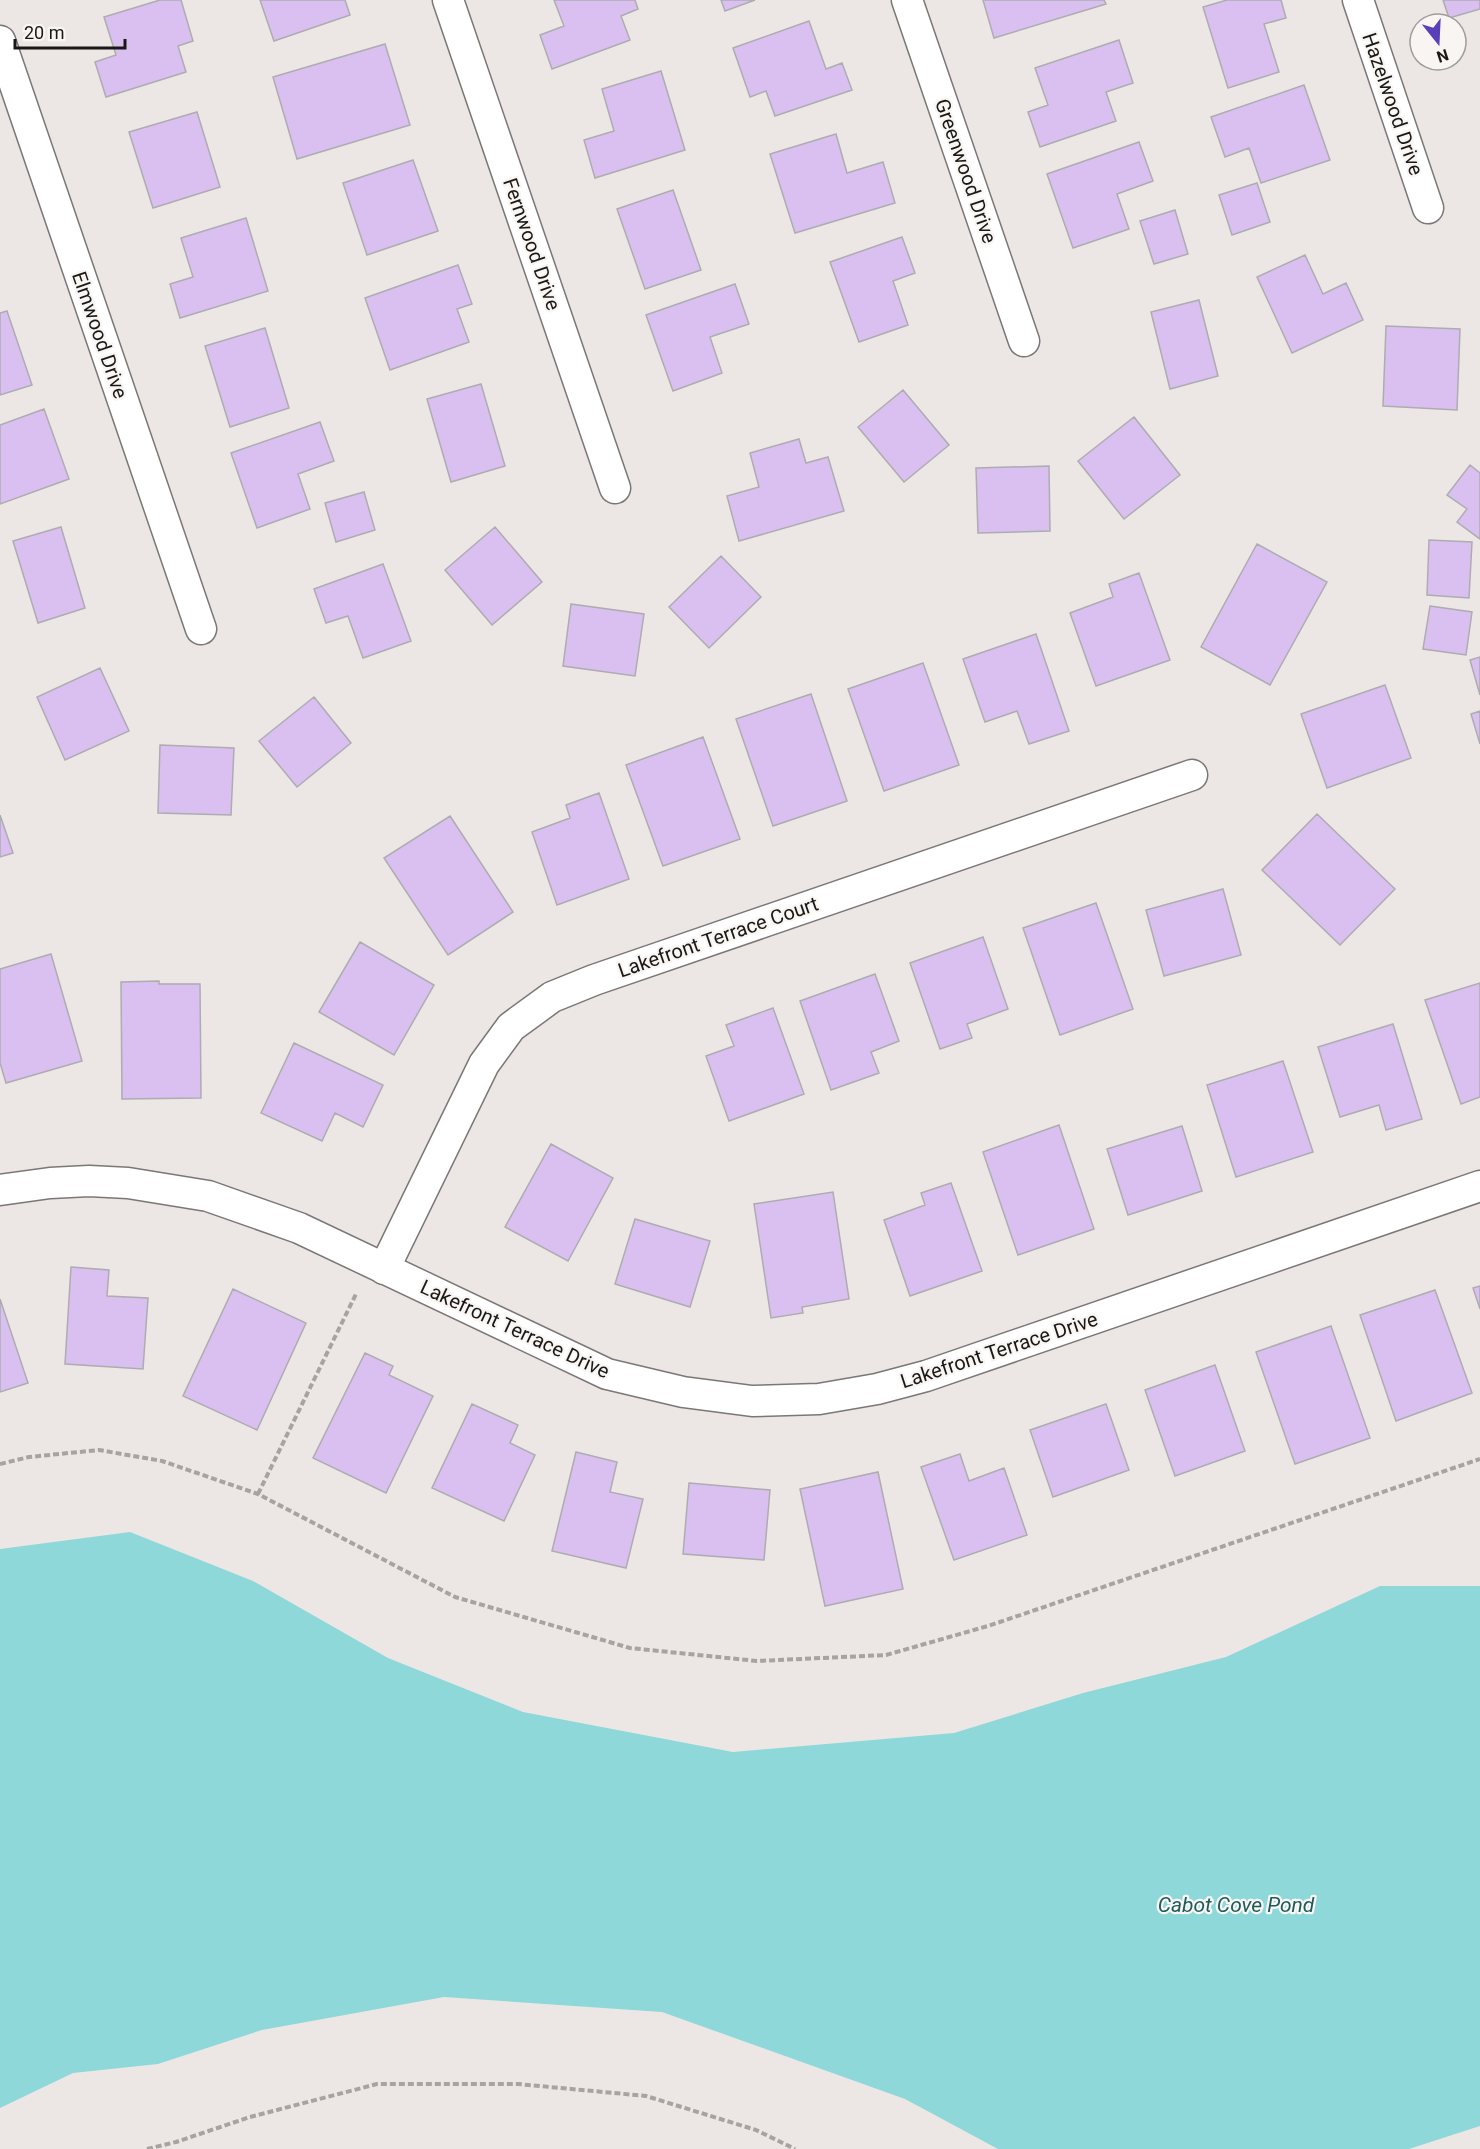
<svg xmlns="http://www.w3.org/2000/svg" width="1480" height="2149" font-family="Roboto,sans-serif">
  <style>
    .water { fill: #8ed8da }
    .building { fill: #d9c0f1; stroke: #adacb0; stroke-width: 1.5 }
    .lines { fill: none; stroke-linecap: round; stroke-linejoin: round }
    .minor-casing { stroke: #7b7775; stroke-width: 33 }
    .path { stroke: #a6a3a1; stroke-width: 4; stroke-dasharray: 6 3; stroke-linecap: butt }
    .minor { stroke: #fff; stroke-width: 30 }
    .labels { text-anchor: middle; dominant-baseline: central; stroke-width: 4.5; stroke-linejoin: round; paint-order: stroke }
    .street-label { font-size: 20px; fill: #191817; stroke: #f9f5f2 }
    .water-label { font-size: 21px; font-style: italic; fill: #1d5b5d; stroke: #f9f5f2 }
  </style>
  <rect width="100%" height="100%" fill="#ece7e5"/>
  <path class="water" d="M 130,1532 L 253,1581 L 388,1658 L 523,1712 L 733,1752 L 954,1733 L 1083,1693 L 1226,1657 L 1380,1586 L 1480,1586 L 1480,2126 L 1409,2149 L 998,2149 L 905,2099 L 662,2012 L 444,1997 L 262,2030 L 158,2064 L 73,2073 L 0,2108 L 0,1549 Z"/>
  <path class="building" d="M 160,0 L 181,0 L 193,41 L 178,46 L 186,72 L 106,97 L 95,62 L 116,55 L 104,17 Z
    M 260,0 L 345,0 L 350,15 L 274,41 Z
    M 554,0 L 635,0 L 638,9 L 621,16 L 630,40 L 552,69 L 540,35 L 564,26 Z
    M 721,0 L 755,0 L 725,11 Z
    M 983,0 L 1104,0 L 1106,4 L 994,38 Z
    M 1227,0 L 1281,0 L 1286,18 L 1264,24 L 1279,72 L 1228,88 L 1203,7 Z
    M 1443,0 L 1480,0 L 1480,9 L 1449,18 Z
    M 809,21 L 826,69 L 842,63 L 852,90 L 775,116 L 766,91 L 750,97 L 733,48 Z
    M 1119,40 L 1133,83 L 1106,92 L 1116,121 L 1040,147 L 1028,112 L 1048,105 L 1035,68 Z
    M 385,44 L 410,125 L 297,159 L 273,77 Z
    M 661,71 L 685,150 L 595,178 L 584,140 L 614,131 L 602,89 Z
    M 1304,85 L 1330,160 L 1261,183 L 1249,148 L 1225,157 L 1211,117 Z
    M 197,112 L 220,187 L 153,208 L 129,132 Z
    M 836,134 L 847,173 L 883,162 L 895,203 L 795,233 L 770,154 Z
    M 1139,142 L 1153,181 L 1117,194 L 1129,229 L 1073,248 L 1047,174 Z
    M 413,160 L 438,231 L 367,255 L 343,183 Z
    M 1257,183 L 1270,222 L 1232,235 L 1219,195 Z
    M 673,190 L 701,270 L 645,289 L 617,209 Z
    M 1175,210 L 1188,254 L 1154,264 L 1140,221 Z
    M 246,218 L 268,291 L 180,318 L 170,284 L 193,277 L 181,238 Z
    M 902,237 L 915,273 L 893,281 L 908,325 L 859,342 L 830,262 Z
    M 1305,255 L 1323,294 L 1346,283 L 1363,320 L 1292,353 L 1257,277 Z
    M 458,265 L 472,304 L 457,309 L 469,342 L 390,370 L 365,298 Z
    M 735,284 L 749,324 L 710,337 L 722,373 L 673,391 L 646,315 Z
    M 1199,300 L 1218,376 L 1170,389 L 1151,312 Z
    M 7,311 L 32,385 L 0,395 L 0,313 Z
    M 1386,326 L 1460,329 L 1457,410 L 1383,406 Z
    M 265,328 L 289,408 L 230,427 L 205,346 Z
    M 481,384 L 505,466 L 451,482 L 427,399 Z
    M 903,390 L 949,445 L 904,482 L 858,427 Z
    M 44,409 L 69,479 L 0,504 L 0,425 Z
    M 1134,417 L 1180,475 L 1124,519 L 1078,461 Z
    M 320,422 L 334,461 L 298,474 L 310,509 L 257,528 L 231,453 Z
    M 799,439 L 806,463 L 828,457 L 844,511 L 739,541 L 727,496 L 759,487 L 750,453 Z
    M 1470,465 L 1480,473 L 1480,539 L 1457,522 L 1467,509 L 1447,495 Z
    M 1049,466 L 1050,531 L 978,533 L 976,468 Z
    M 364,492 L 375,530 L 336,542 L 325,503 Z
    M 61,527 L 85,608 L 38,623 L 13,541 Z
    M 495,527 L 542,582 L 492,625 L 445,570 Z
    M 1429,540 L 1472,542 L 1469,598 L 1427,595 Z
    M 1257,544 L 1327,582 L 1270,685 L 1201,647 Z
    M 721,556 L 761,597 L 709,648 L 669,607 Z
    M 383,564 L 411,641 L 363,658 L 348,616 L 326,623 L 314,589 Z
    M 1139,573 L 1170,660 L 1096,686 L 1070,613 L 1113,597 L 1109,584 Z
    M 571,604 L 644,614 L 635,676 L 563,666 Z
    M 1430,606 L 1472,612 L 1466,655 L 1423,649 Z
    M 1036,634 L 1069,731 L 1029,744 L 1017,711 L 985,722 L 963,659 Z
    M 1480,657 L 1480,695 L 1470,660 Z
    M 923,663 L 959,765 L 884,791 L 848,689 Z
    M 100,668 L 129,731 L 65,760 L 37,697 Z
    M 1385,685 L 1411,758 L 1327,788 L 1301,714 Z
    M 811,694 L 847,801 L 773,826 L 736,719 Z
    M 314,697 L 351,743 L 297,787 L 259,741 Z
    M 1480,711 L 1480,744 L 1471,714 Z
    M 703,737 L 740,839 L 663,866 L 626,765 Z
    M 160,745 L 234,748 L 231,815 L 158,813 Z
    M 599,793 L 629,879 L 557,905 L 532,832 L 570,818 L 566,805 Z
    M 1317,814 L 1395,889 L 1340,945 L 1262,870 Z
    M 0,815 L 13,853 L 0,857 Z
    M 450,816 L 513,912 L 448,955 L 384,858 Z
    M 1223,889 L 1241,955 L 1164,976 L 1146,910 Z
    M 1096,903 L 1133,1009 L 1060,1035 L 1023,928 Z
    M 983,937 L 1008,1009 L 967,1024 L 972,1038 L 940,1049 L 910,963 Z
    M 360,942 L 434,985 L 394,1055 L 319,1012 Z
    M 51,954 L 82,1061 L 6,1083 L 0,1063 L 0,969 Z
    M 875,974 L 899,1041 L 871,1052 L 879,1073 L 831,1090 L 800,1001 Z
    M 159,981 L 159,984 L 200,984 L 201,1098 L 122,1099 L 121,982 Z
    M 1480,983 L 1480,1097 L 1461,1104 L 1425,1000 Z
    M 773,1008 L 804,1094 L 729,1121 L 706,1056 L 734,1046 L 726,1025 Z
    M 1393,1024 L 1422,1119 L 1386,1130 L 1379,1105 L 1340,1117 L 1318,1047 Z
    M 294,1043 L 383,1085 L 363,1127 L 335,1113 L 322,1141 L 261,1113 Z
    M 1283,1061 L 1313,1152 L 1236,1177 L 1207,1085 Z
    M 1059,1125 L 1094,1229 L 1018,1255 L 983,1152 Z
    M 1182,1126 L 1202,1191 L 1128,1215 L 1107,1149 Z
    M 551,1144 L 613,1178 L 568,1261 L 505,1227 Z
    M 951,1183 L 982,1271 L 910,1296 L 884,1220 L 925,1205 L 921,1193 Z
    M 833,1192 L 849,1299 L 802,1307 L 803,1313 L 771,1318 L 754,1204 Z
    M 635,1219 L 710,1241 L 690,1307 L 615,1284 Z
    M 71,1267 L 109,1270 L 107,1296 L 148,1298 L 143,1369 L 65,1364 Z
    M 1480,1286 L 1480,1309 L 1473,1288 Z
    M 233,1289 L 306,1323 L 257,1430 L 183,1396 Z
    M 1435,1290 L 1472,1393 L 1396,1421 L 1360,1315 Z
    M 0,1299 L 28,1383 L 0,1392 Z
    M 1331,1326 L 1370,1438 L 1295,1464 L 1256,1352 Z
    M 365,1353 L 393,1366 L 389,1375 L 433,1396 L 386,1493 L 313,1458 Z
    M 1215,1365 L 1245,1451 L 1175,1476 L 1145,1390 Z
    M 472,1404 L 518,1425 L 510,1443 L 535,1455 L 504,1521 L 432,1488 Z
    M 1106,1404 L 1129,1470 L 1053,1497 L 1030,1430 Z
    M 576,1452 L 617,1462 L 610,1492 L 643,1499 L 626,1568 L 552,1551 Z
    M 960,1454 L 969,1481 L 1004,1468 L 1027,1535 L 954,1560 L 921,1467 Z
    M 878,1472 L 903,1589 L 825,1606 L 800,1489 Z
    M 689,1483 L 770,1490 L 764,1560 L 683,1554 Z"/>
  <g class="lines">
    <g class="minor-casing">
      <path id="minor" d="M 448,0 L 615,488
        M 907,0 L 1024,341
        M 1358,0 L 1428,208
        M 0,41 L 201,629
        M 0,1190 L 50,1183 L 89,1181 L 128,1183 L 208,1196 L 299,1228 L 607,1374 L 683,1392 L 752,1401 L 819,1399 L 877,1389 L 926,1376 L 1480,1186
        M 384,1269 L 484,1064 L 511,1027 L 552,997 L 594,980 L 1192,775"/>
    </g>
    <path class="path" d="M 0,1464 L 29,1457 L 99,1450 L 162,1461 L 258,1494 L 455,1597 L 630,1648 L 757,1661 L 886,1655 L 988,1626 L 1480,1459
      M 258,1494 L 356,1294
      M 147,2149 L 176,2142 L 250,2117 L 377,2084 L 518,2084 L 646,2096 L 756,2130 L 795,2149"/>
    <use href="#minor" class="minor"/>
  </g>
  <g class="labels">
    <g class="street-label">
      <text transform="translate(1393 104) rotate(71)">Hazelwood Drive</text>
      <text transform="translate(966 171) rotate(71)">Greenwood Drive</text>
      <text transform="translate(532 244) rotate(71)">Fernwood Drive</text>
      <text transform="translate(100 335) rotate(71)">Elmwood Drive</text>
      <text transform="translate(718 937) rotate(-19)">Lakefront Terrace Court</text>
      <text transform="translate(515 1329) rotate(25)">Lakefront Terrace Drive</text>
      <text transform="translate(999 1350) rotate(-18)">Lakefront Terrace Drive</text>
    </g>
    <g class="water-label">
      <text x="1236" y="1905">Cabot Cove Pond</text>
    </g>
  </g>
  <g transform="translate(1438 42) rotate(162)"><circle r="28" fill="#f9f5f2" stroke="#9f9d9a" stroke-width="1.5"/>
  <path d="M0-4.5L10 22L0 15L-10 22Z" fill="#5940b8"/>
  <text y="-9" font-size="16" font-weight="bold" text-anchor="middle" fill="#191817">N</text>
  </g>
  <path d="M15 39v9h110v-9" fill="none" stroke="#191817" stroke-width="3"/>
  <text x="24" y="39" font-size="18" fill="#191817" stroke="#f9f5f2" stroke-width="4.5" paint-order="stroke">20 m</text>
</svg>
